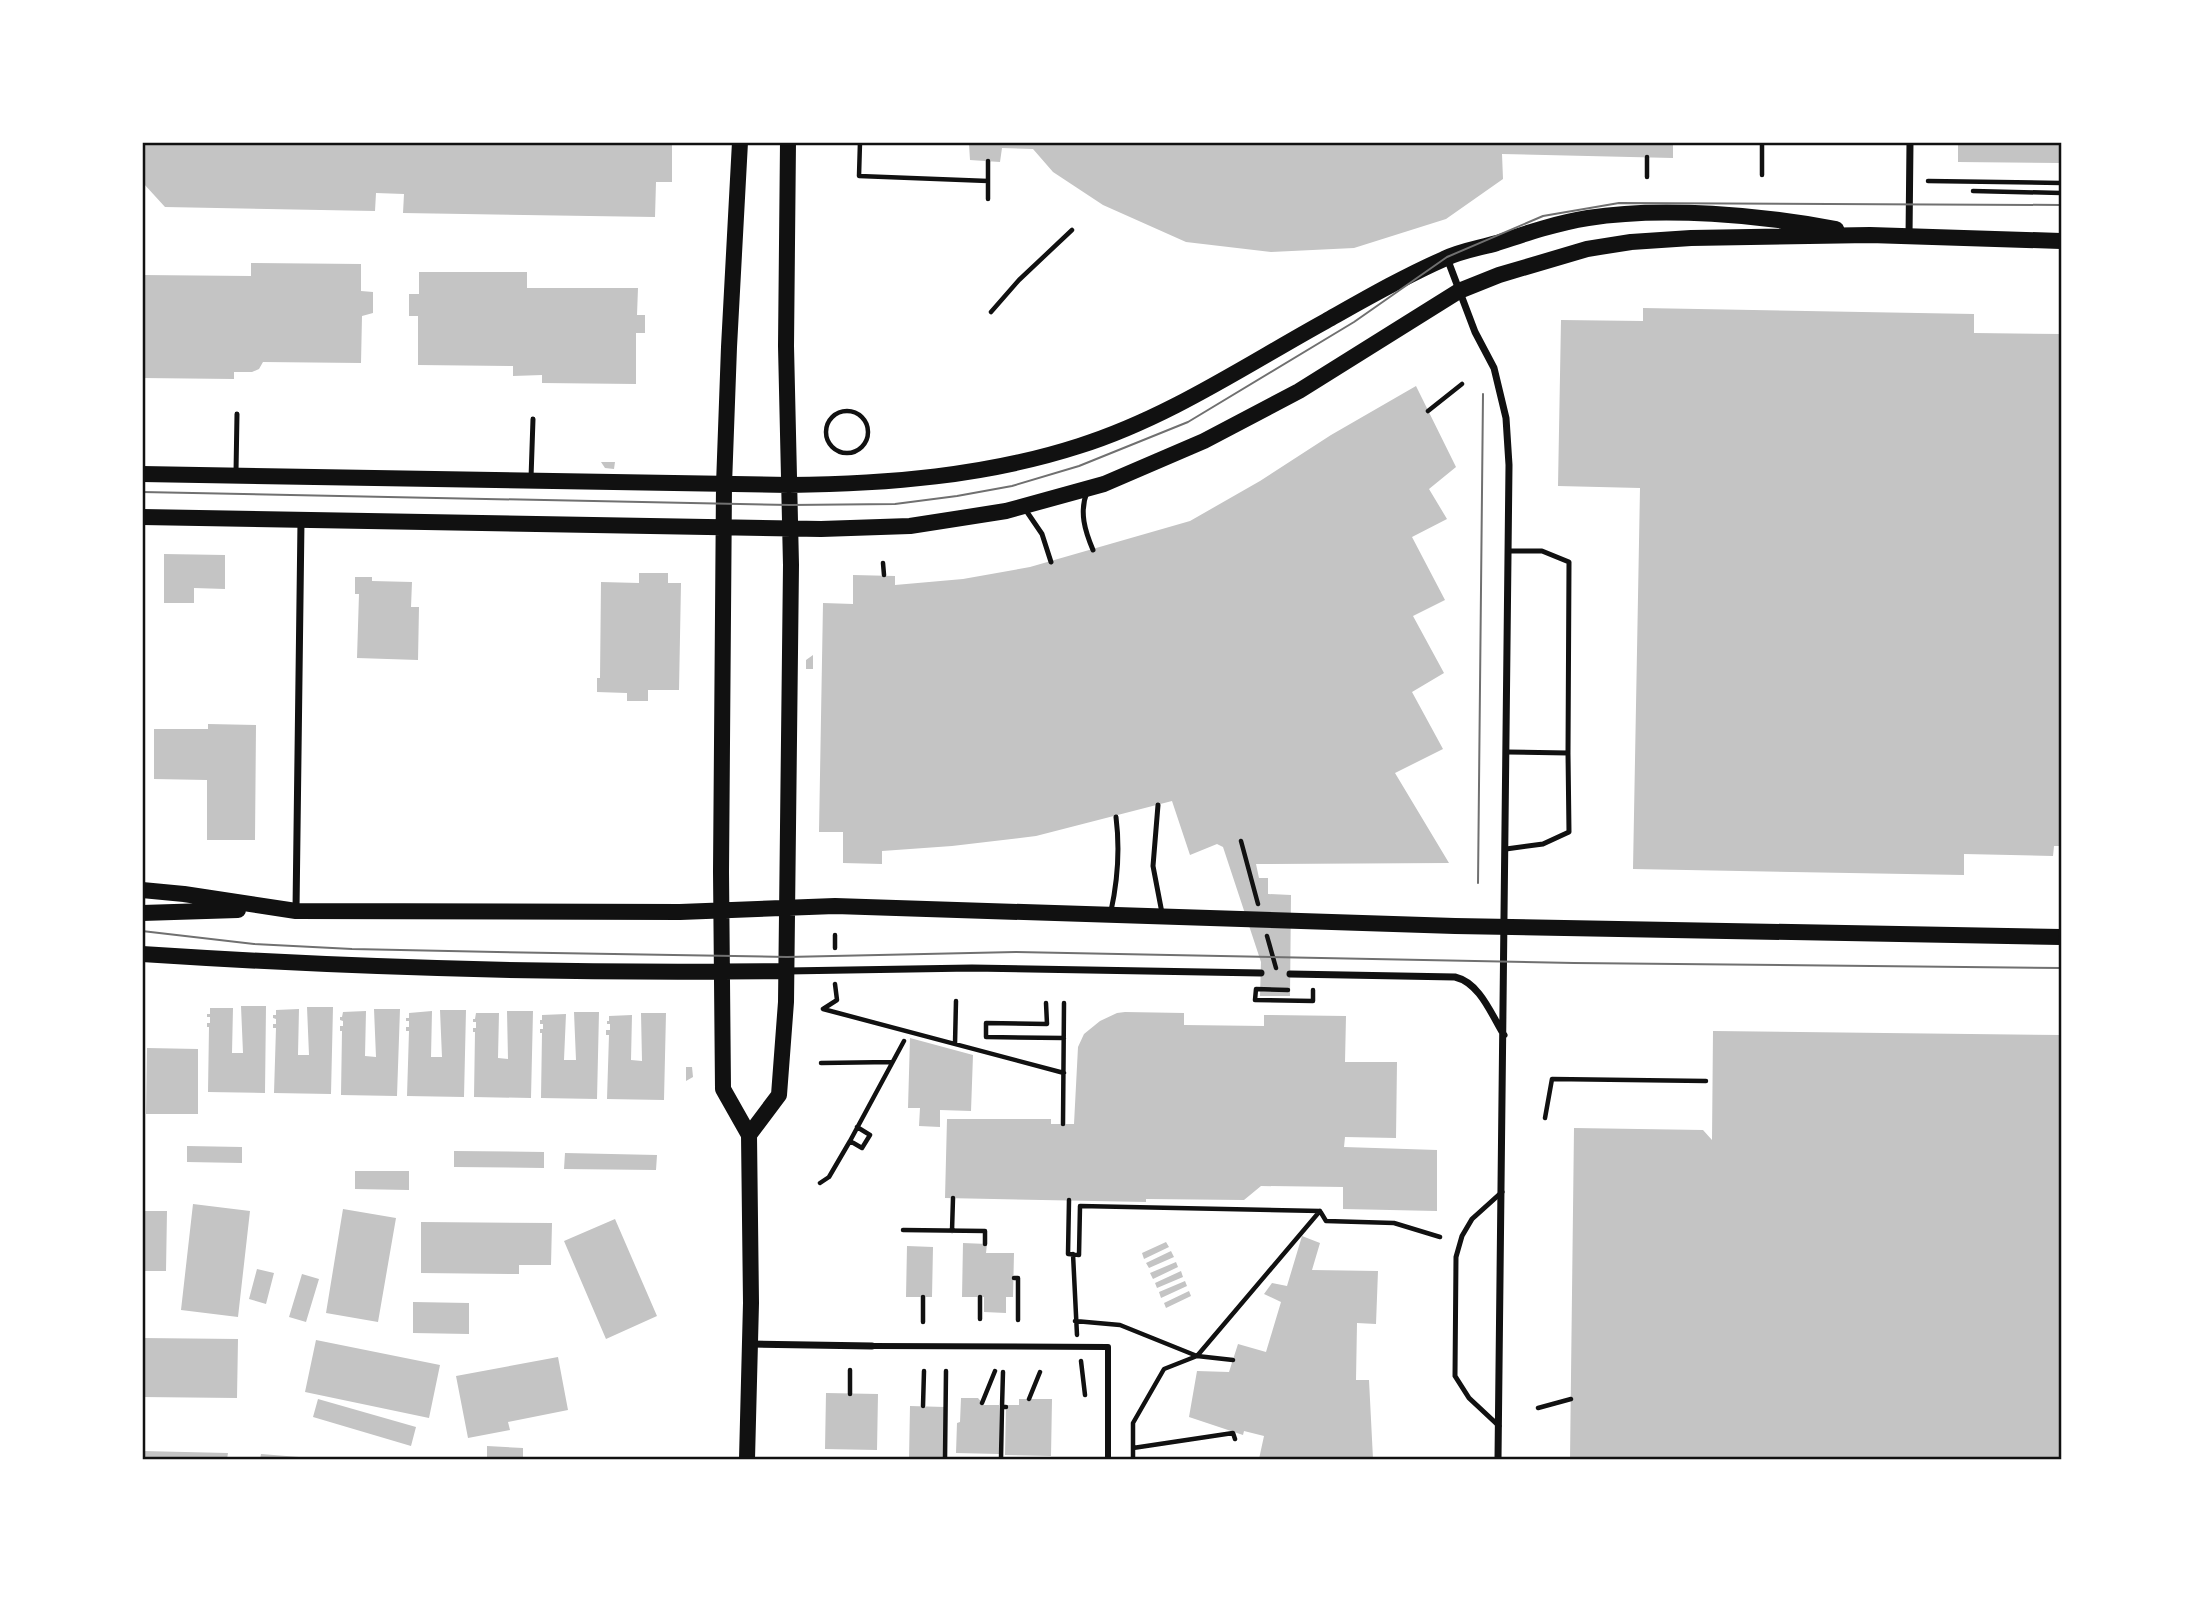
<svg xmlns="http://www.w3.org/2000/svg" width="2203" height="1601" font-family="'Alegreya Sans',sans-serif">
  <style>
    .building { fill: #c4c4c4 }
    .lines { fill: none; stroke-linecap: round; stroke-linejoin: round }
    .path { stroke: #111; stroke-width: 4.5 }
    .service { stroke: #111; stroke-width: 5 }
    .pedestrian { stroke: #111; stroke-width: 6 }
    .minor { stroke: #111; stroke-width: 7 }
    .primary { stroke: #111; stroke-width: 16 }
    .tram { stroke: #707070; stroke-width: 2 }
    .neatline { fill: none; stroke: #111; stroke-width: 2.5 }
  </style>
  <rect width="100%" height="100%" fill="#fff"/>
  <path class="building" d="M 145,142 L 672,142 L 672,182 L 656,182 L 655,217 L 403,213 L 404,194 L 376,193 L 375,211 L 165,207 L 144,184 Z
    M 948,142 L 1673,142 L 1673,158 L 1502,154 L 1503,179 L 1446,219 L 1354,248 L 1271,252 L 1186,242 L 1103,205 L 1053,172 L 1033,149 L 1002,148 L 1000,162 L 970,160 L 969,144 L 948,144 Z
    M 1958,142 L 2061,142 L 2061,163 L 1958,162 Z
    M 251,263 L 361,264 L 361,291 L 373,292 L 373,313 L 362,316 L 361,363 L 263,362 L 259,369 L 252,372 L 234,372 L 234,379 L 142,378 L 142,275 L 251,276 Z
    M 419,272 L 527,272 L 527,288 L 638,288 L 637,315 L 645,315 L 645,333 L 636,333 L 636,384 L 542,383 L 542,375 L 513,376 L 513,366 L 418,365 L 418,316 L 409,316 L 409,294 L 419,294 Z
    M 1643,308 L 1974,314 L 1974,333 L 2061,334 L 2061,846 L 2054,846 L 2053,856 L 1964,854 L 1964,875 L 1633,869 L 1640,488 L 1558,486 L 1561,320 L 1643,321 Z
    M 1416,386 L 1456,467 L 1429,489 L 1447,519 L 1412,537 L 1445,600 L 1413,616 L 1444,673 L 1412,692 L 1443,749 L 1395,773 L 1449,863 L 1256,864 L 1259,878 L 1268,878 L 1268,894 L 1291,895 L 1290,996 L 1260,996 L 1261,962 L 1223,847 L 1217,844 L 1190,855 L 1172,801 L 1036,836 L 952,846 L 882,851 L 882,864 L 843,863 L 843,832 L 819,832 L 823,603 L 853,604 L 853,575 L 895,576 L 895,585 L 963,579 L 1030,567 L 1190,521 L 1260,481 L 1331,435 Z
    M 601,462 L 615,462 L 614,469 L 605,468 Z
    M 164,554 L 225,555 L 225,589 L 194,588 L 194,603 L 164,603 Z
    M 639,573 L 668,573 L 668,583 L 681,583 L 679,690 L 648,690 L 648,701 L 627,701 L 627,693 L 597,692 L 597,678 L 600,678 L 601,582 L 639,583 Z
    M 355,577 L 372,577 L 372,581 L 412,582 L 411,607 L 419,607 L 418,660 L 357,658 L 359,594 L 355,594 Z
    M 813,655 L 813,669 L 806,669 L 806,660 Z
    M 208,724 L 256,725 L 255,840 L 207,840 L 207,780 L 154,779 L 154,729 L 208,729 Z
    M 241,1006 L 266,1006 L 265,1093 L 208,1092 L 209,1027 L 207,1027 L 207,1023 L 210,1023 L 210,1017 L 207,1017 L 207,1014 L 210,1014 L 210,1008 L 233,1008 L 232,1053 L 243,1053 Z
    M 307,1007 L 333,1007 L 331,1094 L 274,1093 L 276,1028 L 273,1028 L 273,1024 L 276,1024 L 276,1019 L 273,1018 L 273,1015 L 276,1015 L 276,1010 L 299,1009 L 298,1055 L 309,1055 Z
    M 374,1009 L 400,1009 L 397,1096 L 341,1095 L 342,1031 L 340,1031 L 340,1026 L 343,1026 L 343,1021 L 340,1020 L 340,1017 L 342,1017 L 343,1012 L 366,1011 L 365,1056 L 376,1057 Z
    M 440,1010 L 466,1010 L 464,1097 L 407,1096 L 409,1031 L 406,1031 L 406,1027 L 409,1027 L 409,1021 L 406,1021 L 406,1018 L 409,1018 L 409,1013 L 432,1011 L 431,1057 L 442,1057 Z
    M 507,1011 L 533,1011 L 531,1098 L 474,1097 L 475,1032 L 473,1032 L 473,1028 L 476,1028 L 476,1022 L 473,1022 L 473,1019 L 475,1019 L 476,1013 L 499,1013 L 498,1058 L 508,1059 Z
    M 574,1012 L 599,1012 L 597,1099 L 541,1098 L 542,1033 L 540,1033 L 540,1029 L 543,1029 L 543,1024 L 540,1024 L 540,1020 L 542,1020 L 542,1015 L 566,1014 L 564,1060 L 576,1060 Z
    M 1125,1012 L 1184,1013 L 1184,1025 L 1264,1026 L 1264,1015 L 1346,1016 L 1345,1062 L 1397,1062 L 1396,1138 L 1345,1137 L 1344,1147 L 1437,1150 L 1437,1211 L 1343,1209 L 1343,1187 L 1261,1186 L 1244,1200 L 1146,1199 L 1146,1202 L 945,1198 L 947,1119 L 1051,1119 L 1051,1124 L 1074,1124 L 1078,1047 L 1084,1034 L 1100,1021 L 1117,1013 Z
    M 641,1013 L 666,1013 L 664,1100 L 607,1099 L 609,1035 L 606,1035 L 606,1030 L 610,1030 L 610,1024 L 607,1024 L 607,1021 L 609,1021 L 609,1016 L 632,1015 L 631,1060 L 642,1061 Z
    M 1713,1031 L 2061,1035 L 2061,1459 L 1570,1459 L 1574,1128 L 1703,1130 L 1712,1140 Z
    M 910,1038 L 973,1055 L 971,1111 L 940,1110 L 940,1127 L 919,1126 L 920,1108 L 908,1108 Z
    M 147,1048 L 198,1049 L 198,1114 L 146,1114 Z
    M 686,1067 L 692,1067 L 693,1077 L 686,1081 Z
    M 187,1146 L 242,1147 L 242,1163 L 187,1162 Z
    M 454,1151 L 544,1152 L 544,1168 L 454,1167 Z
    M 565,1153 L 657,1155 L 656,1170 L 564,1169 Z
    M 355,1171 L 409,1171 L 409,1190 L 355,1189 Z
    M 193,1204 L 250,1211 L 238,1317 L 181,1310 Z
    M 343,1209 L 396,1218 L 378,1322 L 326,1313 Z
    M 142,1211 L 167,1211 L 166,1271 L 142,1271 Z
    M 615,1219 L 657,1316 L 606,1339 L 564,1241 Z
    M 421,1222 L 552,1223 L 551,1265 L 519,1265 L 519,1274 L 421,1273 Z
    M 1302,1236 L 1320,1243 L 1312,1270 L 1378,1271 L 1376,1324 L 1357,1323 L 1356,1380 L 1369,1380 L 1373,1459 L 1259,1459 L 1264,1436 L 1244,1431 L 1243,1435 L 1189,1417 L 1197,1371 L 1229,1372 L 1238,1344 L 1266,1352 L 1281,1302 L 1264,1294 L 1272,1283 L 1287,1286 Z
    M 1166,1242 L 1169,1247 L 1144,1259 L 1142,1253 Z
    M 963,1243 L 987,1244 L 986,1253 L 1014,1253 L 1013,1297 L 1006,1297 L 1006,1313 L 984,1312 L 984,1297 L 962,1297 Z
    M 907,1246 L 933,1247 L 932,1297 L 906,1297 Z
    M 1171,1251 L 1174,1257 L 1149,1268 L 1146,1263 Z
    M 1176,1262 L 1178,1267 L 1153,1279 L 1150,1273 Z
    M 257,1269 L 274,1273 L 266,1304 L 249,1299 Z
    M 1181,1271 L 1183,1277 L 1157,1288 L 1155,1283 Z
    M 302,1274 L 319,1279 L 306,1322 L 289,1317 Z
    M 1185,1281 L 1187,1286 L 1161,1298 L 1159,1292 Z
    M 1189,1291 L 1191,1296 L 1166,1308 L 1164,1303 Z
    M 413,1302 L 469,1303 L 469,1334 L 413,1333 Z
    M 142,1338 L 238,1339 L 237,1398 L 142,1397 Z
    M 316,1340 L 440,1365 L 429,1418 L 305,1392 Z
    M 558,1357 L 568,1410 L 508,1422 L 510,1430 L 468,1438 L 456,1376 Z
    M 826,1393 L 878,1394 L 877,1450 L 825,1449 Z
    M 961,1398 L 978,1398 L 984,1405 L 999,1405 L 999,1454 L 956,1453 L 957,1423 L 960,1422 Z
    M 318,1399 L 416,1427 L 411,1446 L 313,1417 Z
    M 1019,1399 L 1052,1399 L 1051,1456 L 1005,1455 L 1006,1405 L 1019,1405 Z
    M 910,1406 L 945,1407 L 944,1459 L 909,1459 Z
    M 487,1446 L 523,1448 L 523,1459 L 487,1459 Z
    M 142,1451 L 228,1453 L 227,1459 L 142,1459 Z
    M 261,1454 L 299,1457 L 299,1459 L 260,1459 Z"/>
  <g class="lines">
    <path class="path" d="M 860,142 L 859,176 L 988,181
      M 1762,142 L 1762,175
      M 1647,157 L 1647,177
      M 988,161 L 988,199
      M 1928,181 L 2061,183
      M 1973,191 L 2061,193
      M 991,312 L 1019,280 L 1072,230
      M826 432a21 21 0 1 1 42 0a21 21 0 1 1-42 0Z
      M 1428,411 L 1462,384
      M 883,563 L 884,575
      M 1241,841 L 1258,904
      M 835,935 L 835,948
      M 1267,936 L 1276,968
      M 835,984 L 837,1000 L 823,1009 L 1064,1073
      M 1288,990 L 1256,989 L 1255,1000 L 1313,1001 L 1313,990
      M 1046,1003 L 1047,1024 L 986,1023 L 986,1037 L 1064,1038
      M 955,1044 L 956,1001
      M 821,1063 L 892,1062
      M 1545,1118 L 1552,1079 L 1706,1081
      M 1063,1124 L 1064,1003
      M 850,1141 L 862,1148 L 870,1135 L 857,1127
      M 820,1183 L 829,1177 L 850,1141 L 904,1041
      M 1069,1200 L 1068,1254 L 1079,1255 L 1080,1206 L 1320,1211 L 1326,1221 L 1394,1223 L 1440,1237
      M 903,1230 L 985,1231 L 985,1244
      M 952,1231 L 953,1198
      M 1073,1254 L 1077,1335
      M 1014,1278 L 1018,1278 L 1018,1320
      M 923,1297 L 923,1322
      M 980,1297 L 980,1319
      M 1075,1321 L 1120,1325 L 1197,1356 L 1233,1360
      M 1081,1361 L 1085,1395
      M 1003,1372 L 1002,1407 L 1006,1407
      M 850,1394 L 850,1370
      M 1029,1399 L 1040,1372
      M 982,1403 L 995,1371
      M 923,1406 L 924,1371
      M 1538,1408 L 1571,1399
      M 1133,1448 L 1233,1433 L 1235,1439
      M 945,1459 L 946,1371
      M 1001,1459 L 1002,1407
      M 1133,1459 L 1133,1423 L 1164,1369 L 1197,1356 L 1320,1211"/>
    <path class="service" d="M 236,472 L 237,414
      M 531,478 L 533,419
      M 1087,492 C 1079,512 1085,531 1093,550
      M 1025,509 L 1042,534 L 1051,562
      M 1509,551 L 1542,551 L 1569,562 L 1568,753
      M 1158,805 L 1153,866 L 1162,913
      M 1506,849 L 1543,844 L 1569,832 L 1568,753 L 1507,752
      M 1111,911 C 1118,879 1120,849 1116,817
      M 1499,1426 L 1469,1398 L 1455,1376 L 1456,1257 L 1462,1236 L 1472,1219 L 1502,1192"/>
    <path class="pedestrian" d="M 872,1346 L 1108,1347 L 1108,1459"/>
    <path class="minor" d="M 1909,237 L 1910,142
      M 1447,258 L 1475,332 L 1494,368 L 1506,418 L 1509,465 L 1498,1459
      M 296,910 L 301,521
      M 787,971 L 972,968 L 1261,973
      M 1290,974 L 1455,977 C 1480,983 1491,1014 1504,1035
      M 751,1344 L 872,1346"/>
    <path class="primary" d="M 740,142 L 729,347 L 724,485 L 721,872 L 723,1089 L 749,1135 L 751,1303 L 747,1459
      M 142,474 L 789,485 C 887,484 986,476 1079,446 C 1168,418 1246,365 1326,321 C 1365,299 1403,277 1444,259 C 1460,251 1480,248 1497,243 C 1527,233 1557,223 1588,218 C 1662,206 1762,215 1836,229
      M 142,517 L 821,529 L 910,526 L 1006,511 L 1104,484 L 1204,441 L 1299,391 L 1459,291 L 1499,275 L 1587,249 L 1631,242 L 1691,238 L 1870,235 L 2061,241
      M 142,890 L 184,894 L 296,911 L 680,912 L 835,906 L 1455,926 L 2061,937
      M 142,913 L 238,910
      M 142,954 C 356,968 572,974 787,971
      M 749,1135 L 779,1095 L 786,1002 L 791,565 L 786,346 L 788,142"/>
    <path class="tram" d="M 142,492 L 790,505 L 895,504 L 957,496 L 1012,486 L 1079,466 L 1188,422 L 1354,322 L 1447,257 L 1543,216 L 1619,203 L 2061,205
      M 1478,883 L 1483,394
      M 142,931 L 254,944 L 352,949 L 497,952 L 787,957 L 1016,952 L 1574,963 L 2061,968"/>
  </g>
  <rect width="2203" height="1601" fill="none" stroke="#ffffff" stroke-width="287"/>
  <rect x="144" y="144" width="1916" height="1314" class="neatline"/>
</svg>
